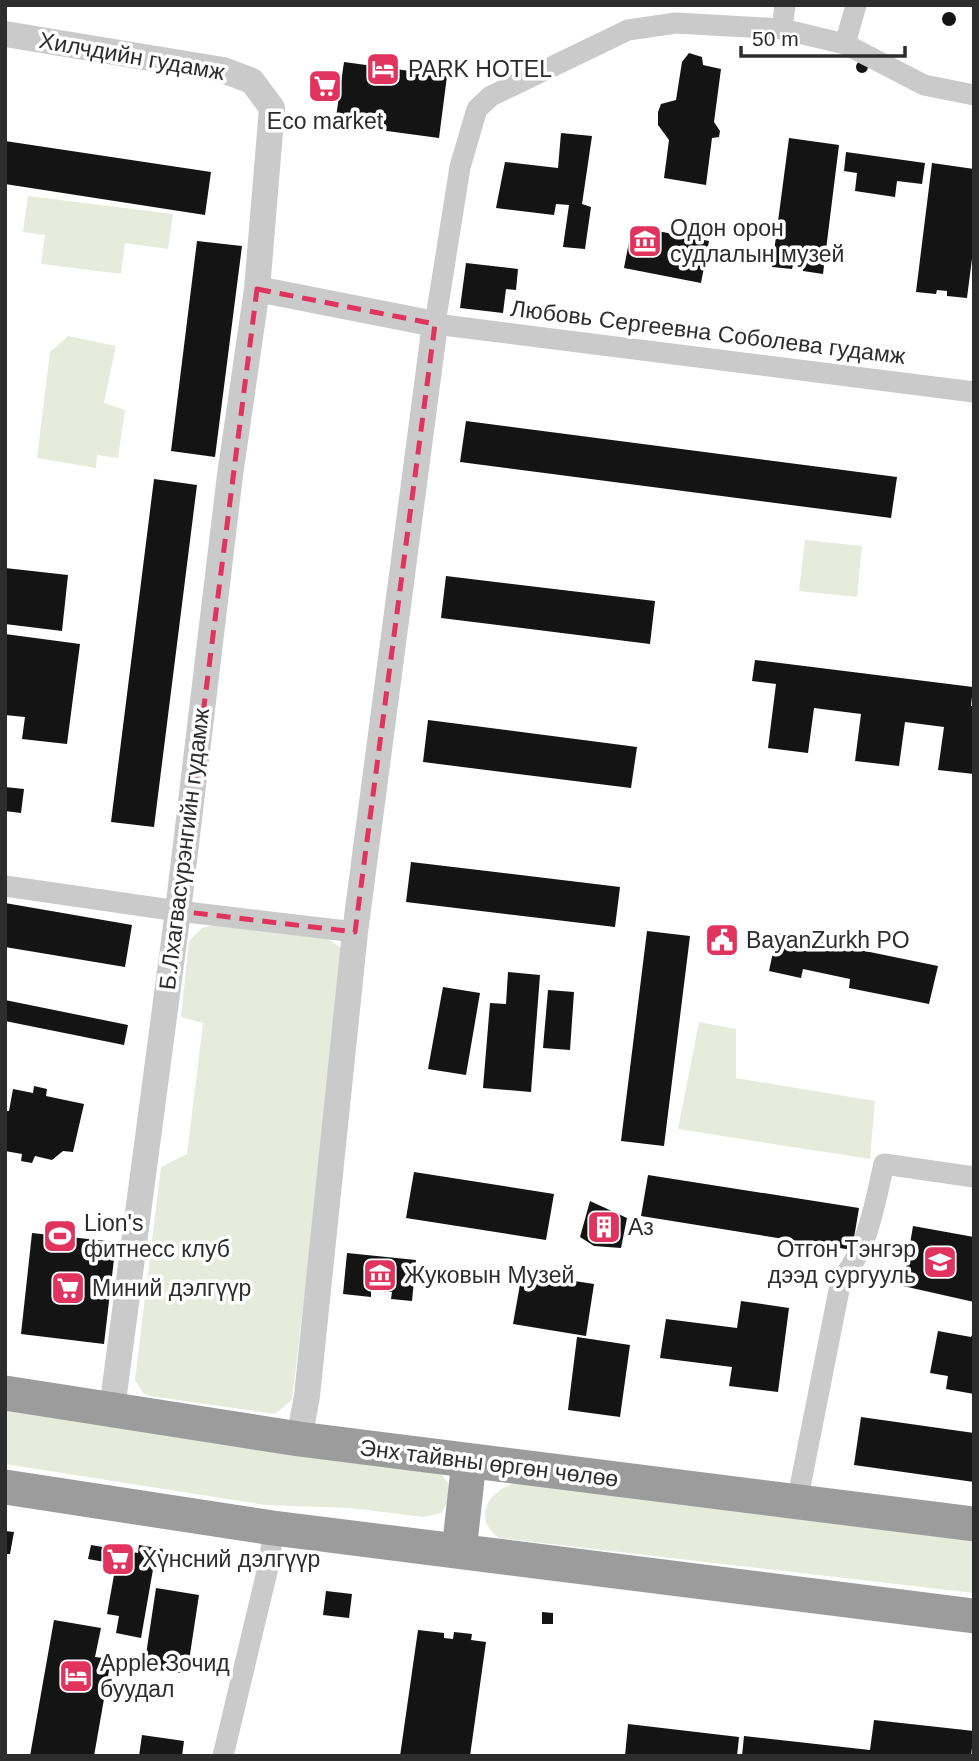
<svg xmlns="http://www.w3.org/2000/svg" width="979" height="1761" font-family="Arial,sans-serif">
  <style>
    .green { fill: #e6ebdb }
    .building { fill: #141414 }
    .lines { fill: none; stroke-linecap: round; stroke-linejoin: round }
    .minor { stroke: #cacaca; stroke-width: 21 }
    .tertiary { stroke: #cacaca; stroke-width: 26 }
    .trunk { stroke: #9c9c9c; stroke-width: 35 }
    .marked { fill: none; stroke: #e0335d; stroke-width: 5; stroke-dasharray: 14 9; stroke-linejoin: round }
    .labels { text-anchor: middle; dominant-baseline: central; stroke-width: 7; stroke-linejoin: round; paint-order: stroke }
    .street-label { font-size: 23px; fill: #2d2d2d; stroke: #fff }
    .poi-label { font-size: 23px; fill: #2d2d2d; stroke: #fff; text-anchor: start }
  </style>
  <rect width="100%" height="100%" fill="#fff"/>
  <path class="green" d="M 28,196 L 173,214 L 168,249 L 125,243 L 121,274 L 41,264 L 45,235 L 23,232 Z
    M 68,336 L 116,346 L 104,403 L 125,410 L 118,458 L 97,455 L 96,468 L 37,458 L 50,352 Z
    M 805,540 L 862,546 L 857,597 L 799,591 Z
    M 213,925 L 327,938 L 342,949 L 345,958 L 292,1400 L 275,1414 L 150,1396 L 143,1393 L 135,1380 L 161,1167 L 187,1154 L 203,1023 L 181,1017 L 189,941 L 202,928 Z
    M 699,1022 L 736,1029 L 736,1078 L 875,1101 L 870,1159 L 678,1129 Z
    M 5,1410 L 432,1470 L 443,1476 L 450,1486 L 448,1502 L 441,1513 L 423,1517 L 351,1508 L 265,1505 L 5,1464 Z
    M 515,1483 L 974,1539 L 974,1593 L 499,1538 C 472,1519 488,1491 515,1483 Z"/>
  <path class="building" d="M942 19a7 7 0 1 1 14 0a7 7 0 1 1-14 0Z
    M 689,53 L 702,57 L 703,65 L 721,69 L 714,122 L 720,131 L 719,137 L 712,138 L 706,185 L 664,178 L 669,140 L 658,125 L 658,112 L 661,104 L 676,100 L 682,62 Z
    M856 67a6 6 0 1 1 12 0a6 6 0 1 1-12 0Z
    M 344,62 L 447,76 L 439,138 L 335,124 Z
    M 561,133 L 592,136 L 582,204 L 591,207 L 585,249 L 563,247 L 569,205 L 556,204 L 554,215 L 496,208 L 505,162 L 558,168 Z
    M 789,138 L 839,145 L 823,274 L 803,271 L 803,266 L 793,265 L 792,269 L 772,267 Z
    M 5,141 L 211,172 L 205,215 L 5,184 Z
    M 846,152 L 925,163 L 922,184 L 897,181 L 895,197 L 855,191 L 857,173 L 844,171 Z
    M 932,163 L 974,169 L 974,243 L 967,298 L 947,296 L 947,291 L 937,290 L 936,294 L 916,292 Z
    M 632,226 L 709,241 L 701,283 L 624,268 Z
    M 197,241 L 242,246 L 215,457 L 171,451 Z
    M 466,263 L 518,269 L 516,290 L 506,289 L 503,313 L 460,308 Z
    M 466,421 L 897,477 L 891,518 L 460,462 Z
    M 154,479 L 197,485 L 154,827 L 111,822 Z
    M 5,568 L 68,575 L 62,631 L 5,624 Z
    M 446,576 L 655,601 L 650,644 L 441,618 Z
    M 5,634 L 80,644 L 67,744 L 22,739 L 25,717 L 5,715 Z
    M 755,660 L 973,687 L 971,706 L 974,706 L 974,774 L 938,770 L 944,727 L 905,722 L 899,766 L 855,761 L 861,714 L 814,708 L 808,753 L 768,748 L 776,684 L 752,681 Z
    M 428,720 L 637,747 L 631,788 L 423,762 Z
    M 5,787 L 24,789 L 21,813 L 5,811 Z
    M 411,862 L 620,887 L 615,927 L 406,902 Z
    M 5,903 L 132,925 L 125,967 L 5,947 Z
    M 647,931 L 690,936 L 664,1146 L 621,1141 Z
    M 777,933 L 938,966 L 929,1004 L 849,988 L 850,979 L 803,969 L 801,978 L 769,971 Z
    M 508,972 L 540,975 L 531,1092 L 483,1088 L 490,1003 L 506,1004 Z
    M 443,987 L 480,993 L 466,1075 L 428,1069 Z
    M 548,990 L 574,992 L 570,1050 L 543,1048 Z
    M 5,1000 L 128,1025 L 124,1045 L 5,1021 Z
    M 34,1086 L 47,1089 L 46,1096 L 84,1104 L 73,1152 L 63,1151 L 52,1160 L 35,1156 L 32,1163 L 21,1161 L 22,1154 L 5,1151 L 5,1111 L 9,1111 L 13,1089 L 33,1093 Z
    M 414,1172 L 554,1194 L 546,1240 L 406,1218 Z
    M 648,1175 L 859,1208 L 852,1250 L 641,1216 Z
    M 590,1201 L 627,1218 L 621,1248 L 594,1246 L 580,1237 Z
    M 913,1226 L 974,1237 L 974,1302 L 903,1286 Z
    M 32,1233 L 116,1242 L 104,1344 L 21,1334 Z
    M 347,1253 L 416,1260 L 412,1301 L 391,1299 L 392,1292 L 371,1290 L 371,1297 L 343,1294 Z
    M 522,1273 L 594,1284 L 586,1336 L 513,1324 Z
    M 741,1301 L 789,1308 L 778,1392 L 729,1386 L 732,1367 L 660,1358 L 666,1319 L 737,1328 Z
    M 938,1331 L 971,1337 L 974,1331 L 974,1394 L 946,1389 L 948,1376 L 930,1373 Z
    M 577,1337 L 630,1345 L 620,1417 L 568,1410 Z
    M 861,1417 L 974,1433 L 974,1482 L 854,1465 Z
    M 5,1531 L 14,1532 L 10,1554 L 5,1554 Z
    M 91,1545 L 138,1553 L 139,1545 L 163,1549 L 161,1560 L 155,1558 L 141,1638 L 116,1633 L 119,1616 L 107,1614 L 116,1564 L 88,1559 Z
    M 156,1588 L 199,1595 L 187,1674 L 144,1668 Z
    M 326,1591 L 352,1594 L 349,1618 L 323,1615 Z
    M 542,1612 L 553,1613 L 553,1624 L 542,1624 Z
    M 54,1620 L 101,1628 L 95,1657 L 111,1659 L 94,1756 L 30,1756 Z
    M 418,1630 L 444,1633 L 444,1638 L 453,1639 L 454,1632 L 472,1634 L 471,1640 L 486,1642 L 470,1756 L 400,1756 Z
    M 874,1720 L 974,1731 L 971,1756 L 742,1756 L 744,1736 L 870,1750 Z
    M 628,1724 L 739,1737 L 737,1756 L 625,1756 Z
    M 142,1735 L 184,1741 L 182,1756 L 139,1756 Z"/>
  <g class="lines">
    <path class="minor" d="M 782,29 L 785,5
      M 845,44 L 856,5
      M 974,95 L 924,85 L 845,44 L 782,29 L 676,23 L 628,30 L 491,96 L 477,109 L 460,167 L 435,324 L 974,392
      M 5,886 L 178,911 L 355,932
      M 797,1502 L 841,1280 C 869,1246 874,1206 884,1164 L 974,1177
      M 223,1756 L 270,1559 L 273,1528"/>
    <path class="tertiary" d="M 5,34 L 223,70 L 252,81 L 272,108 L 257,289 L 230,475 L 178,911 L 112,1409
      M 257,289 L 435,324 L 355,932 L 307,1396 L 299,1439"/>
    <path class="trunk" d="M 5,1393 L 299,1439 L 974,1524
      M 5,1487 L 273,1528 L 974,1616
      M 459,1551 L 469,1461"/>
  </g>
  <path class="marked" d="M 257,289 L 435,324 L 355,932 L 178,911 Z"/>
  <defs>
    <g id="hotel-square" transform="scale(1.75)"><rect x="-9" y="-9" width="18" height="18" rx="4" fill="#e0335d" stroke="#fff"/><path d="M-6-4.5h1.5V1H6V5H4.5V3h-9V5H-6ZM-4 0a1.8 1.8 0 1 1 3.6 0ZM.5 0V-2.5h3Q6-2.5 6 0Z" fill="#fff"/></g>
    <g id="supermarket-square" transform="scale(1.75)"><rect x="-9" y="-9" width="18" height="18" rx="4" fill="#e0335d" stroke="#fff"/><path d="M-6-5.5h2.5l.6 2H6L4.5 2H-2.5L-4.4-4H-6ZM-1.5 3.2a1.3 1.3 0 1 0 .1 0ZM3 3.2a1.3 1.3 0 1 0 .1 0Z" fill="#fff"/></g>
    <g id="museum-square" transform="scale(1.75)"><rect x="-9" y="-9" width="18" height="18" rx="4" fill="#e0335d" stroke="#fff"/><path d="M0-6L6-3V-2H-6V-3ZM-5-1h2V3h-2ZM-1-1h2V3h-2ZM3-1h2V3H3ZM-6 4H6V6H-6Z" fill="#fff"/></g>
    <g id="civic-square" transform="scale(1.75)"><rect x="-9" y="-9" width="18" height="18" rx="4" fill="#e0335d" stroke="#fff"/><path d="M-.6-6.5H3V-4.5H.6V-3L4-1V1h2V6H-6V1h2V-1L-.6-3ZM-1.2 2.5V6h2.4V2.5Z" fill="#fff"/></g>
    <g id="building-square" transform="scale(1.75)"><rect x="-9" y="-9" width="18" height="18" rx="4" fill="#e0335d" stroke="#fff"/><path d="M-4-6H4V6H1V3H-1V6H-4ZM-2.5-4.3h1.7v1.8h-1.7ZM.8-4.3h1.7v1.8H.8ZM-2.5-1h1.7V.8h-1.7ZM.8-1h1.7V.8H.8Z" fill="#fff"/></g>
    <g id="stadium-square" transform="scale(1.75)"><rect x="-9" y="-9" width="18" height="18" rx="4" fill="#e0335d" stroke="#fff"/><path d="M0-5a6.5 5 0 1 0 0 10a6.5 5 0 1 0 0-10ZM-3.5-1.8h7v3.6h-7Z" fill="#fff"/></g>
    <g id="university-square" transform="scale(1.75)"><rect x="-9" y="-9" width="18" height="18" rx="4" fill="#e0335d" stroke="#fff"/><path d="M0-5L7-2L0 1L-7-2ZM-4 1L0 2.5L4 1V4Q0 6-4 4Z" fill="#fff"/></g>
  </defs>
  <g fill-rule="evenodd">
    <use href="#hotel-square" x="383" y="69"/>
    <use href="#supermarket-square" x="325" y="86"/>
    <use href="#museum-square" x="645" y="241"/>
    <use href="#civic-square" x="722" y="940"/>
    <use href="#building-square" x="604" y="1227"/>
    <use href="#stadium-square" x="60" y="1236"/>
    <use href="#university-square" x="940" y="1262"/>
    <use href="#museum-square" x="380" y="1275"/>
    <use href="#supermarket-square" x="68" y="1288"/>
    <use href="#supermarket-square" x="118" y="1559"/>
    <use href="#hotel-square" x="76" y="1676"/>
  </g>
  <g class="labels">
    <g class="street-label">
      <text transform="translate(132 56) rotate(10)">Хилчдийн гудамж</text>
      <text transform="translate(708 332) rotate(7)">Любовь Сергеевна Соболева гудамж</text>
      <text transform="translate(184 849) rotate(-83)">Б.Лхагвасүрэнгийн гудамж</text>
      <text transform="translate(489 1463) rotate(7)">Энх тайвны өргөн чөлөө</text>
    </g>
    <g class="poi-label">
      <text x="408" y="69">PARK HOTEL</text>
      <text x="325" y="121" text-anchor="middle">Eco market</text>
      <text x="670" y="228">Одон орон<tspan x="670" dy="26">судлалын музей</tspan></text>
      <text x="746" y="940">BayanZurkh PO</text>
      <text x="84" y="1223">Lion's<tspan x="84" dy="26">фитнесс клуб</tspan></text>
      <text x="628" y="1227">Аз</text>
      <text x="916" y="1249" text-anchor="end">Отгон Тэнгэр<tspan x="916" dy="26">дээд сургууль</tspan></text>
      <text x="404" y="1275">Жуковын Музей</text>
      <text x="92" y="1288">Миний дэлгүүр</text>
      <text x="142" y="1559">Хүнсний дэлгүүр</text>
      <text x="100" y="1663">Apple Зочид<tspan x="100" dy="26">буудал</tspan></text>
    </g>
  </g>
  <rect width="979" height="1761" fill="none" stroke="#2d2d2d" stroke-width="14"/>
  <path d="M741 46v10h164v-10" fill="none" stroke="#2d2d2d" stroke-width="3.5"/>
  <text x="752" y="46" font-size="21" fill="#2d2d2d" stroke="#ffffff" stroke-width="5" paint-order="stroke">50 m</text>
</svg>
